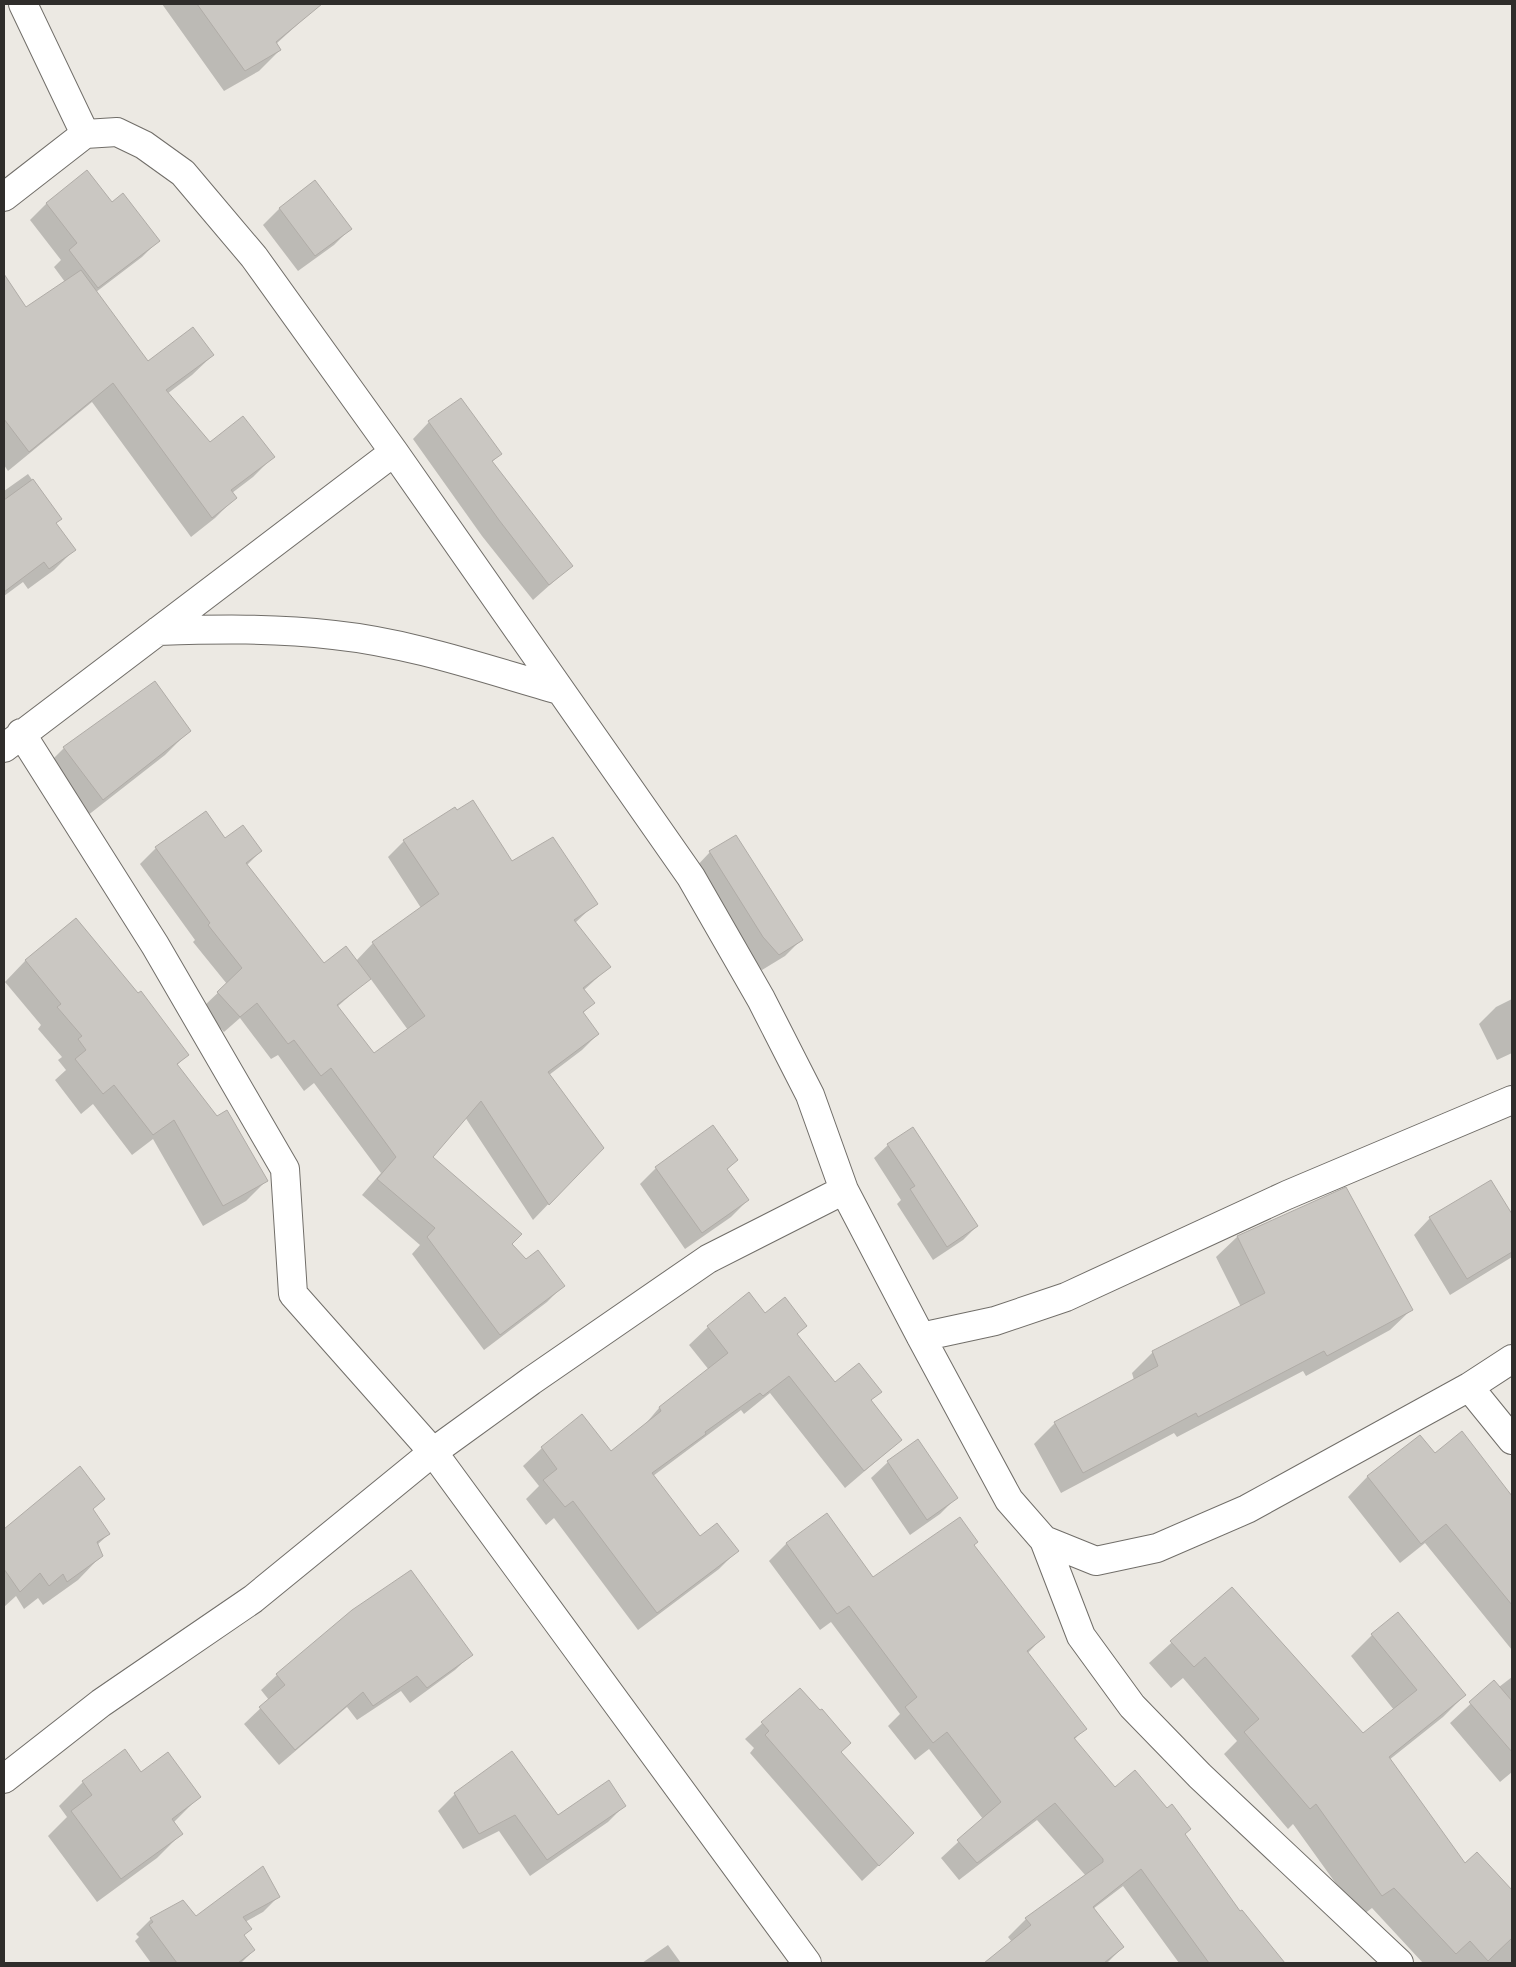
<svg xmlns="http://www.w3.org/2000/svg" width="1516" height="1967" font-family="Raleway,sans-serif">
  <style>
    .shadow { fill: #0003; fill-rule: evenodd }
    .building { fill: #cac7c2; stroke: #b0aca7 }
    .lines { fill: none; stroke-linecap: round; stroke-linejoin: round }
    .minor-casing { stroke: #716e69; stroke-width: 30 }
    .minor { stroke: #fff; stroke-width: 28 }
  </style>
  <rect width="100%" height="100%" fill="#ece9e3"/>
  <path class="shadow" d="M 162,4 L 320,4 L 276,44 L 280,50 L 259,71 L 224,91 Z
    M 87,172 L 112,203 L 158,241 L 142,257 L 96,292 L 148,363 L 213,355 L 192,375 L 167,394 L 209,444 L 273,457 L 253,477 L 232,493 L 235,498 L 215,518 L 191,537 L 92,402 L 8,471 L 4,465 L 4,293 L 12,288 L 26,308 L 65,282 L 54,267 L 61,260 L 30,220 L 46,204 Z
    M 280,208 L 350,229 L 334,245 L 298,271 L 263,225 Z
    M 429,422 L 500,454 L 491,463 L 571,566 L 533,600 L 482,536 L 413,439 Z
    M 28,474 L 60,519 L 55,524 L 74,550 L 54,570 L 28,589 L 23,582 L 4,596 L 4,491 Z
    M 189,731 L 165,755 L 78,823 L 40,772 L 64,748 Z
    M 225,840 L 261,851 L 247,865 L 324,965 L 356,961 L 373,943 L 421,908 L 388,857 L 404,841 L 512,863 L 596,903 L 575,923 L 609,967 L 584,990 L 593,1003 L 583,1013 L 598,1034 L 582,1050 L 549,1075 L 602,1148 L 533,1220 L 465,1117 L 431,1158 L 525,1261 L 563,1286 L 547,1302 L 484,1350 L 412,1254 L 420,1245 L 362,1195 L 381,1173 L 314,1083 L 304,1091 L 278,1055 L 271,1059 L 240,1018 L 224,1032 L 202,1008 L 227,984 L 193,942 L 195,940 L 140,864 L 156,848 ZM 370,978 L 408,1030 L 374,1055 L 337,1007 Z
    M 710,852 L 801,940 L 785,956 L 762,970 L 747,953 L 694,869 Z
    M 76,920 L 188,1054 L 176,1066 L 266,1181 L 246,1201 L 203,1226 L 153,1139 L 132,1155 L 93,1104 L 81,1114 L 55,1080 L 66,1070 L 58,1060 L 62,1057 L 38,1029 L 41,1025 L 5,982 L 25,961 Z
    M 1512,999 L 1512,1053 L 1497,1060 L 1479,1024 L 1496,1007 Z
    M 888,1145 L 977,1226 L 963,1240 L 933,1260 L 897,1204 L 901,1200 L 874,1158 Z
    M 736,1160 L 727,1170 L 748,1200 L 731,1217 L 685,1249 L 640,1184 L 656,1168 Z
    M 1491,1181 L 1512,1216 L 1512,1257 L 1450,1295 L 1414,1235 L 1430,1218 Z
    M 1237,1237 L 1411,1310 L 1390,1330 L 1306,1376 L 1303,1371 L 1177,1437 L 1174,1433 L 1061,1493 L 1034,1444 L 1055,1423 L 1134,1380 L 1132,1373 L 1153,1352 L 1241,1307 L 1216,1257 Z
    M 765,1315 L 806,1326 L 796,1335 L 835,1384 L 880,1392 L 870,1401 L 901,1440 L 845,1488 L 770,1393 L 744,1414 L 741,1410 L 653,1476 L 700,1537 L 737,1551 L 719,1569 L 638,1630 L 554,1518 L 546,1525 L 526,1499 L 539,1486 L 523,1466 L 542,1448 L 581,1416 L 611,1453 L 642,1428 L 659,1408 L 709,1370 L 689,1345 L 708,1327 Z
    M 918,1441 L 956,1498 L 940,1514 L 910,1535 L 871,1478 L 888,1462 Z
    M 1434,1455 L 1481,1471 L 1512,1509 L 1512,1650 L 1425,1543 L 1400,1563 L 1348,1497 L 1368,1476 Z
    M 79,1468 L 103,1499 L 92,1510 L 109,1534 L 97,1545 L 102,1555 L 78,1580 L 43,1605 L 38,1598 L 24,1609 L 16,1596 L 4,1607 L 4,1531 Z
    M 787,1543 L 872,1579 L 973,1545 L 1043,1637 L 1027,1654 L 1085,1728 L 1074,1740 L 1115,1788 L 1184,1834 L 1240,1913 L 1242,1911 L 1283,1963 L 1179,1963 L 1123,1886 L 1093,1909 L 1123,1947 L 1107,1963 L 986,1963 L 1012,1942 L 1008,1937 L 1026,1919 L 1086,1876 L 1037,1820 L 959,1880 L 941,1858 L 983,1819 L 929,1749 L 915,1760 L 888,1726 L 900,1714 L 831,1622 L 820,1630 L 769,1561 Z
    M 1232,1588 L 1362,1735 L 1394,1710 L 1351,1656 L 1372,1635 L 1465,1695 L 1443,1717 L 1389,1760 L 1465,1865 L 1477,1854 L 1512,1892 L 1512,1963 L 1423,1963 L 1372,1908 L 1360,1917 L 1293,1824 L 1288,1829 L 1224,1754 L 1237,1741 L 1183,1678 L 1171,1688 L 1149,1663 Z
    M 471,1655 L 455,1670 L 410,1703 L 401,1691 L 357,1720 L 347,1707 L 279,1765 L 244,1724 L 269,1700 L 261,1690 L 277,1675 Z
    M 1512,1677 L 1512,1772 L 1500,1782 L 1450,1723 L 1494,1682 L 1499,1687 Z
    M 800,1689 L 896,1849 L 862,1881 L 750,1753 L 754,1748 L 745,1739 Z
    M 512,1753 L 558,1817 L 624,1806 L 608,1822 L 530,1876 L 499,1831 L 463,1849 L 438,1811 L 455,1794 Z
    M 83,1782 L 199,1797 L 173,1823 L 181,1834 L 157,1858 L 97,1902 L 48,1836 L 67,1817 L 59,1806 Z
    M 278,1897 L 263,1912 L 245,1922 L 243,1936 L 254,1950 L 241,1963 L 151,1963 L 135,1941 L 139,1937 L 136,1934 L 151,1919 L 196,1918 Z
    M 668,1945 L 681,1963 L 642,1963 Z"/>
  <path class="building" d="M 197,4 L 322,4 L 276,42 L 281,50 L 245,71 Z
    M 87,170 L 112,202 L 123,193 L 160,241 L 98,288 L 69,250 L 77,243 L 46,203 Z
    M 315,180 L 352,229 L 315,256 L 279,208 Z
    M 81,270 L 148,361 L 193,327 L 214,355 L 166,390 L 210,442 L 243,416 L 275,457 L 231,490 L 237,498 L 212,518 L 113,383 L 29,452 L 4,419 L 4,274 L 26,307 Z
    M 461,398 L 502,454 L 492,461 L 573,566 L 549,585 L 499,520 L 428,421 Z
    M 33,479 L 62,519 L 56,523 L 76,550 L 49,569 L 44,562 L 4,592 L 4,500 Z
    M 155,681 L 191,731 L 103,800 L 63,747 Z
    M 473,800 L 512,861 L 553,837 L 598,904 L 574,920 L 611,967 L 583,988 L 595,1003 L 583,1012 L 599,1034 L 548,1072 L 604,1148 L 549,1205 L 481,1101 L 433,1157 L 522,1234 L 512,1244 L 526,1259 L 538,1250 L 565,1286 L 500,1335 L 427,1237 L 435,1228 L 377,1179 L 396,1157 L 331,1068 L 321,1076 L 294,1040 L 288,1044 L 257,1003 L 240,1017 L 217,992 L 242,968 L 208,925 L 210,923 L 155,847 L 206,811 L 225,838 L 243,825 L 262,851 L 246,863 L 324,963 L 346,946 L 371,979 L 337,1005 L 374,1053 L 425,1016 L 372,942 L 439,894 L 403,840 L 455,807 L 457,810 Z
    M 736,835 L 803,940 L 779,955 L 763,937 L 709,851 Z
    M 76,918 L 138,993 L 141,991 L 189,1055 L 177,1064 L 217,1116 L 227,1110 L 268,1181 L 223,1206 L 174,1120 L 153,1135 L 114,1085 L 103,1094 L 75,1059 L 86,1050 L 78,1039 L 82,1036 L 57,1007 L 61,1004 L 25,960 Z
    M 713,1125 L 738,1160 L 727,1169 L 749,1200 L 702,1233 L 655,1167 Z
    M 913,1127 L 978,1226 L 947,1247 L 910,1189 L 915,1186 L 887,1144 Z
    M 1491,1180 L 1512,1214 L 1512,1252 L 1467,1279 L 1429,1217 Z
    M 1346,1187 L 1413,1310 L 1327,1356 L 1324,1351 L 1198,1417 L 1196,1413 L 1083,1473 L 1054,1422 L 1158,1366 L 1152,1351 L 1265,1293 L 1237,1236 Z
    M 749,1292 L 765,1313 L 785,1297 L 807,1326 L 797,1334 L 835,1382 L 859,1363 L 882,1392 L 871,1400 L 902,1440 L 864,1471 L 789,1376 L 763,1396 L 760,1393 L 705,1432 L 706,1434 L 652,1473 L 700,1536 L 717,1523 L 739,1551 L 657,1613 L 573,1501 L 565,1507 L 543,1480 L 557,1469 L 541,1447 L 582,1414 L 611,1451 L 661,1411 L 659,1407 L 728,1353 L 707,1326 Z
    M 1462,1431 L 1512,1496 L 1512,1605 L 1446,1524 L 1421,1544 L 1367,1476 L 1420,1435 L 1435,1453 Z
    M 918,1439 L 958,1498 L 927,1520 L 887,1461 Z
    M 80,1466 L 105,1499 L 93,1509 L 110,1534 L 97,1542 L 103,1556 L 67,1582 L 63,1574 L 49,1586 L 40,1573 L 20,1592 L 4,1569 L 4,1529 Z
    M 827,1513 L 873,1577 L 960,1517 L 978,1542 L 974,1545 L 1045,1637 L 1027,1651 L 1087,1729 L 1074,1738 L 1115,1787 L 1135,1770 L 1167,1808 L 1172,1804 L 1191,1829 L 1185,1834 L 1240,1911 L 1242,1910 L 1285,1963 L 1209,1963 L 1141,1869 L 1093,1907 L 1124,1947 L 1104,1963 L 984,1963 L 1031,1925 L 1025,1918 L 1103,1862 L 1103,1859 L 1055,1803 L 977,1863 L 957,1840 L 1001,1802 L 947,1732 L 933,1743 L 905,1707 L 917,1697 L 849,1606 L 837,1614 L 786,1543 Z
    M 411,1570 L 473,1655 L 427,1688 L 417,1676 L 373,1706 L 363,1692 L 295,1750 L 259,1707 L 285,1685 L 276,1674 L 352,1610 Z
    M 1232,1587 L 1363,1733 L 1417,1690 L 1371,1634 L 1398,1612 L 1466,1695 L 1389,1757 L 1465,1863 L 1477,1852 L 1512,1890 L 1512,1938 L 1488,1961 L 1470,1941 L 1456,1954 L 1394,1888 L 1382,1896 L 1316,1804 L 1310,1809 L 1244,1732 L 1259,1719 L 1205,1657 L 1194,1667 L 1170,1641 Z
    M 1494,1680 L 1512,1701 L 1512,1752 L 1469,1702 Z
    M 800,1688 L 820,1710 L 822,1709 L 851,1743 L 841,1752 L 914,1833 L 879,1866 L 765,1735 L 769,1731 L 761,1722 Z
    M 125,1749 L 141,1772 L 168,1752 L 201,1797 L 172,1819 L 183,1834 L 121,1879 L 71,1811 L 92,1795 L 82,1781 Z
    M 512,1751 L 558,1815 L 609,1780 L 626,1806 L 547,1860 L 515,1815 L 479,1834 L 454,1793 Z
    M 263,1866 L 280,1897 L 243,1917 L 252,1929 L 244,1935 L 255,1950 L 238,1963 L 177,1963 L 149,1925 L 153,1922 L 150,1918 L 183,1900 L 196,1916 Z"/>
  <g class="lines">
    <g class="minor-casing">
      <path id="minor" d="M 23,4 L 85,134
        M 4,197 L 85,134 L 117,132 L 144,145 L 183,173 L 254,257 L 394,452 L 691,877 L 761,999 L 810,1095 L 844,1190 L 921,1337 L 1009,1500 L 1044,1540 L 1096,1561 L 1157,1548 L 1247,1509 L 1469,1387 L 1512,1359
        M 158,631 C 217,629 275,628 334,635 C 411,643 485,669 559,690
        M 21,733 L 155,945 L 285,1169 L 293,1294 L 433,1452 L 807,1963
        M 4,748 L 394,452
        M 921,1337 L 995,1321 L 1066,1297 L 1287,1195 L 1512,1100
        M 1469,1387 L 1512,1440
        M 1044,1540 L 1081,1636 L 1132,1706 L 1200,1776 L 1399,1963
        M 4,1779 L 101,1703 L 253,1599 L 433,1452 L 531,1381 L 708,1259 L 844,1190"/>
    </g>
    <use href="#minor" class="minor"/>
  </g>
  <rect width="1516" height="1967" fill="none" stroke="#2f2d2b" stroke-width="10"/>
</svg>
